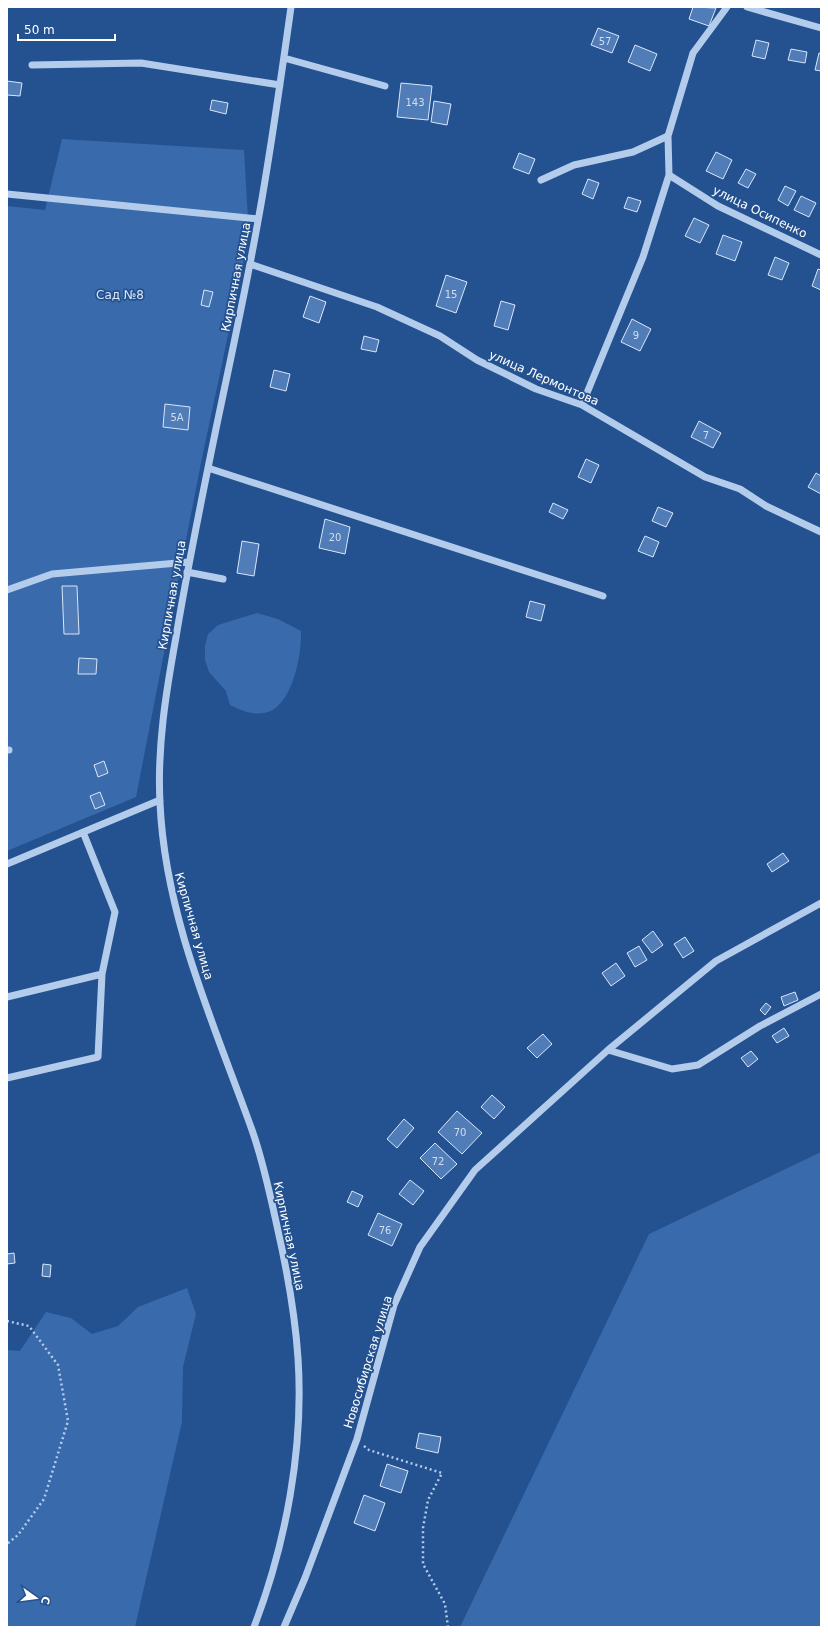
<svg xmlns="http://www.w3.org/2000/svg" width="828" height="1634" font-family="'DejaVu Sans',sans-serif">
  <style>
    .green { fill: #386aac }
    .building { fill: #507cb8; stroke: #d9e7f9 }
    .lines { fill: none; stroke-linecap: round; stroke-linejoin: round }
    .path { stroke: #b4ccec; stroke-width: 2.5; stroke-dasharray: 2 3; stroke-linecap: butt }
    .minor { stroke: #b4ccec; stroke-width: 7 }
    .labels { text-anchor: middle; dominant-baseline: central; stroke-width: 3.5; stroke-linejoin: round; paint-order: stroke }
    .number-label { font-size: 10px; fill: #d3deed }
    .street-label { font-size: 12px; fill: #fff; stroke: #24518f }
    .park-label { font-size: 12px; fill: #d9e7f9; stroke: #24518f }
  </style>
  <rect width="100%" height="100%" fill="#24518f"/>
  <path class="green" d="M 62,139 L 244,150 L 249,236 L 201,463 L 136,797 L 7,851 L 7,206 L 45,210 Z
    M 257,613 L 278,619 L 301,631 C 302,653 293,704 268,712 C 254,716 242,711 230,705 L 226,691 L 209,672 L 205,660 L 205,646 L 208,634 L 218,625 Z
    M 821,1152 L 821,1627 L 460,1627 L 649,1234 Z
    M 187,1288 L 196,1314 L 183,1367 L 182,1422 L 135,1627 L 7,1627 L 7,1350 L 20,1351 L 46,1312 L 71,1318 L 92,1334 L 118,1326 L 138,1307 Z"/>
  <path class="building" d="M 693,7 L 716,8 L 709,26 L 689,19 Z
    M 598,28 L 619,36 L 612,53 L 591,45 Z
    M 756,40 L 769,43 L 765,59 L 752,56 Z
    M 635,45 L 657,54 L 650,71 L 628,62 Z
    M 791,49 L 807,52 L 805,63 L 788,60 Z
    M 819,53 L 821,53 L 821,71 L 815,70 Z
    M 7,81 L 22,83 L 20,96 L 7,95 Z
    M 401,83 L 432,86 L 428,120 L 397,117 Z
    M 212,100 L 228,103 L 226,114 L 210,110 Z
    M 434,101 L 451,104 L 447,125 L 431,122 Z
    M 716,152 L 732,160 L 723,179 L 706,171 Z
    M 519,153 L 535,159 L 529,174 L 513,168 Z
    M 746,169 L 756,174 L 748,188 L 738,183 Z
    M 588,179 L 599,183 L 593,199 L 582,194 Z
    M 785,186 L 796,191 L 788,206 L 778,200 Z
    M 801,196 L 816,203 L 809,217 L 794,210 Z
    M 628,197 L 641,201 L 637,212 L 624,208 Z
    M 694,218 L 709,225 L 700,243 L 685,236 Z
    M 723,235 L 742,242 L 735,261 L 716,254 Z
    M 775,257 L 789,263 L 782,280 L 768,275 Z
    M 818,269 L 821,270 L 821,290 L 812,286 Z
    M 446,275 L 467,282 L 456,313 L 436,306 Z
    M 204,290 L 213,292 L 209,307 L 201,305 Z
    M 310,296 L 326,302 L 319,323 L 303,317 Z
    M 501,301 L 515,305 L 508,330 L 494,326 Z
    M 632,319 L 651,329 L 640,351 L 621,342 Z
    M 364,336 L 379,340 L 376,352 L 361,349 Z
    M 274,370 L 290,374 L 286,391 L 270,387 Z
    M 165,404 L 190,407 L 188,430 L 163,427 Z
    M 699,421 L 721,433 L 713,448 L 691,437 Z
    M 586,459 L 599,465 L 591,483 L 578,477 Z
    M 816,473 L 821,476 L 821,494 L 808,487 Z
    M 553,503 L 568,510 L 563,519 L 549,512 Z
    M 658,507 L 673,513 L 666,527 L 652,521 Z
    M 325,519 L 350,527 L 345,554 L 319,548 Z
    M 645,536 L 659,542 L 653,557 L 638,551 Z
    M 242,541 L 259,544 L 254,576 L 237,573 Z
    M 62,586 L 77,586 L 79,634 L 64,634 Z
    M 530,601 L 545,605 L 541,621 L 526,617 Z
    M 79,658 L 97,659 L 96,674 L 78,674 Z
    M 104,761 L 108,773 L 98,777 L 94,765 Z
    M 100,792 L 105,805 L 95,809 L 90,796 Z
    M 783,853 L 789,861 L 772,872 L 767,864 Z
    M 653,931 L 663,945 L 652,953 L 642,940 Z
    M 685,937 L 694,951 L 683,958 L 674,944 Z
    M 639,946 L 647,960 L 635,967 L 627,953 Z
    M 616,963 L 625,976 L 611,986 L 602,973 Z
    M 795,992 L 798,1000 L 784,1006 L 781,997 Z
    M 766,1003 L 771,1007 L 765,1015 L 760,1010 Z
    M 784,1028 L 789,1036 L 777,1043 L 772,1036 Z
    M 543,1034 L 552,1044 L 537,1058 L 527,1048 Z
    M 751,1051 L 758,1059 L 748,1067 L 741,1058 Z
    M 492,1095 L 505,1107 L 494,1119 L 481,1107 Z
    M 457,1111 L 482,1133 L 462,1154 L 438,1132 Z
    M 404,1119 L 414,1128 L 397,1148 L 387,1139 Z
    M 435,1143 L 457,1164 L 441,1179 L 420,1158 Z
    M 410,1180 L 424,1191 L 413,1205 L 399,1194 Z
    M 352,1191 L 363,1196 L 358,1207 L 347,1202 Z
    M 378,1213 L 402,1224 L 392,1246 L 368,1235 Z
    M 14,1253 L 15,1263 L 7,1264 L 7,1254 Z
    M 43,1264 L 51,1265 L 50,1277 L 42,1276 Z
    M 419,1433 L 441,1437 L 438,1453 L 416,1448 Z
    M 387,1464 L 408,1471 L 401,1493 L 380,1486 Z
    M 364,1495 L 385,1503 L 375,1531 L 354,1523 Z"/>
  <g class="lines">
    <path class="path" d="M 7,1321 L 29,1326 L 58,1365 L 68,1421 L 44,1499 L 18,1535 L 7,1544
      M 364,1446 L 369,1450 L 442,1473 L 428,1500 L 423,1528 L 423,1564 L 445,1604 L 448,1627"/>
    <path class="minor" d="M 747,7 L 821,28
      M 284,58 L 385,86
      M 32,65 L 141,63 L 280,85
      M 669,175 L 718,206 L 821,255
      M 541,180 L 574,165 L 633,152 L 668,136
      M 7,194 L 258,219
      M 250,264 L 377,307 L 440,336 L 477,360 L 536,389 L 582,405 L 705,477 L 740,489 L 766,506 L 821,532
      M 582,405 L 643,257 L 669,175 L 668,136 L 693,53 L 727,7
      M 208,468 L 603,596
      M 187,572 L 223,579
      M 7,590 L 52,574 L 189,562
      M 7,750 L 9,750
      M 7,864 L 160,800
      M 7,997 L 102,974 L 115,912 L 83,832
      M 608,1050 L 672,1069 L 698,1065 L 760,1026 L 821,994
      M 7,1078 L 98,1057 L 102,974
      M 254,1627 C 286,1543 304,1448 298,1358 C 295,1313 287,1270 277,1226 C 270,1194 263,1161 252,1130 C 214,1024 165,917 160,803 C 157,747 166,692 176,637 C 186,577 198,517 210,458 C 226,379 244,300 258,221 C 271,150 281,78 291,7
      M 284,1627 L 305,1578 L 357,1439 L 394,1305 L 420,1247 L 475,1170 L 608,1050 L 716,961 L 821,903"/>
  </g>
  <g class="labels">
    <g class="number-label">
      <text x="605" y="41">57</text>
      <text x="415" y="102">143</text>
      <text x="451" y="294">15</text>
      <text x="636" y="335">9</text>
      <text x="177" y="417">5А</text>
      <text x="706" y="435">7</text>
      <text x="335" y="537">20</text>
      <text x="460" y="1132">70</text>
      <text x="438" y="1161">72</text>
      <text x="385" y="1230">76</text>
    </g>
    <g class="street-label">
      <text transform="translate(760 212) rotate(26)">улица Осипенко</text>
      <text transform="translate(236 277) rotate(-79)">Кирпичная улица</text>
      <text transform="translate(544 378) rotate(24)">улица Лермонтова</text>
      <text transform="translate(172 595) rotate(-80)">Кирпичная улица</text>
      <text transform="translate(194 926) rotate(74)">Кирпичная улица</text>
      <text transform="translate(289 1236) rotate(78)">Кирпичная улица</text>
      <text transform="translate(368 1362) rotate(-73)">Новосибирская улица</text>
    </g>
    <g class="park-label">
      <text x="120" y="295">Сад №8</text>
    </g>
  </g>
  <rect width="828" height="1634" fill="none" stroke="#ffffff" stroke-width="16"/>
  <g transform="translate(36 1598) rotate(104)" stroke="#24518f" stroke-width="3" paint-order="stroke">
  <path d="M0-3L7 15L0 10L-7 15Z" fill="#ffffff"/>
  <text y="-6" font-size="11" font-weight="bold" text-anchor="middle" fill="#ffffff">С</text>
  </g>
  <path d="M18 34v6h97v-6" fill="none" stroke="#ffffff" stroke-width="2"/>
  <text x="24" y="34" font-size="12" fill="#ffffff" stroke="#24518f" stroke-width="3" paint-order="stroke">50 m</text>
</svg>
